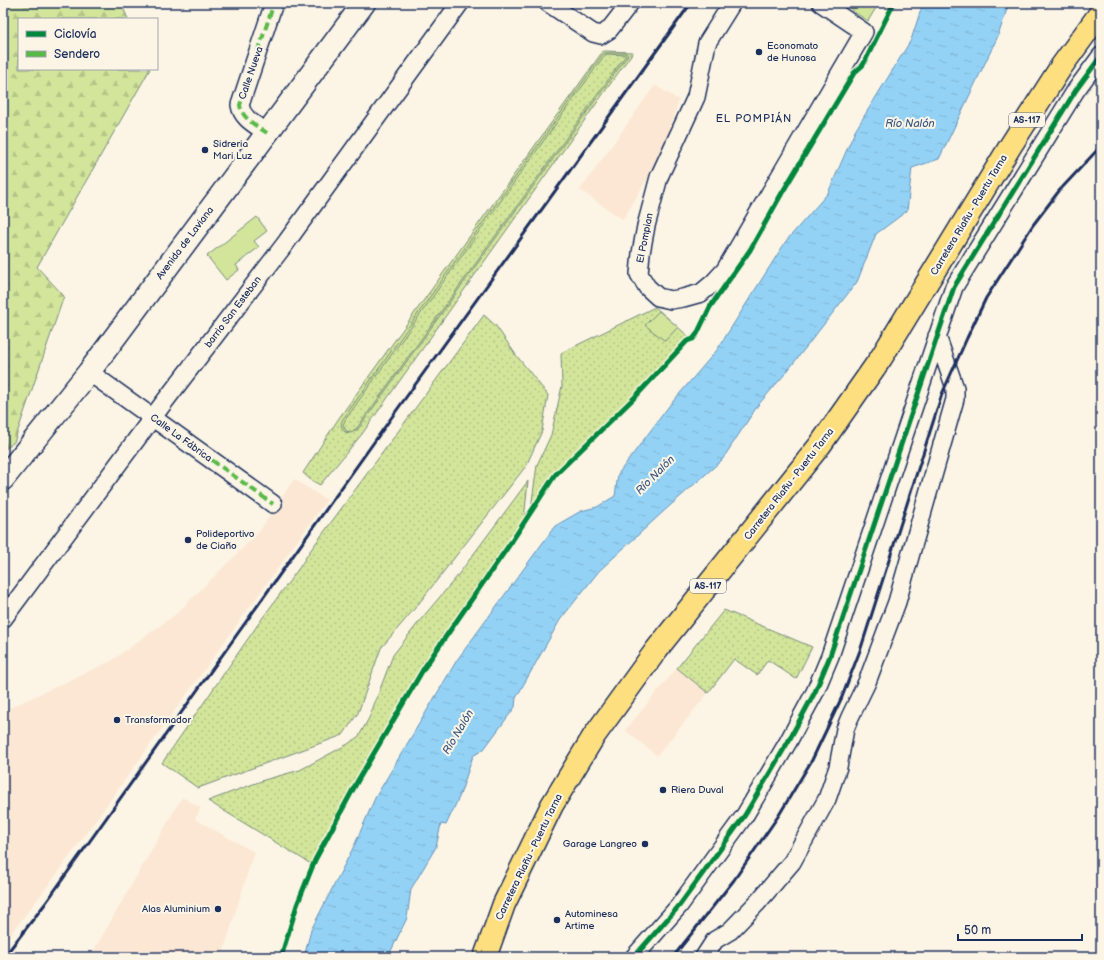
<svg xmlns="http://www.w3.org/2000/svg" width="1104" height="960" font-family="'Balsamiq Sans',sans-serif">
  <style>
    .built { fill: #fce7d4 }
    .grass { fill: url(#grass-dots); stroke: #768a7c }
    .forest { fill: url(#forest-firs); stroke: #768a7c }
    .park { fill: #d2e59a; stroke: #768a7c; fill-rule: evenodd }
    .water { fill: url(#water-ripples); stroke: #6491b9 }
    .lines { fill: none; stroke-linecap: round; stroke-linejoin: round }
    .street-casing { stroke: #1b2f5e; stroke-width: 20 }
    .secondary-casing { stroke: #1b2f5e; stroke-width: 25 }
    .primary-casing { stroke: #1b2f5e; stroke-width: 25 }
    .street { stroke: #fcf5e5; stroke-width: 17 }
    .secondary { stroke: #fcf5e5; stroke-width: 22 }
    .primary { stroke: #fedf80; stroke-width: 22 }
    .rail { stroke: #1b2f5e; stroke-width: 3 }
    .quiet { stroke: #58b947; stroke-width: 4; stroke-dasharray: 8 4; stroke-linecap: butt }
    .cycleway-casing { stroke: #fcf5e5; stroke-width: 8 }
    .cycleway { stroke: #00873e; stroke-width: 5 }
    .poi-dot { fill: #1b2f5e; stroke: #fcf5e5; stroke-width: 1.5 }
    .labels { text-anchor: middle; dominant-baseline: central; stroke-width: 4; stroke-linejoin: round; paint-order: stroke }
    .shield { fill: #fcf5e5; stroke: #5e6a86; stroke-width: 1 }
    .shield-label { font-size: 9px; font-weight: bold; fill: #1b2f5e }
    .poi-label { font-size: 10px; fill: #1b2f5e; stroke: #fcf5e5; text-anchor: start }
    .street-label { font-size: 10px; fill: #1b2f5e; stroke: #fcf5e5 }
    .neighbourhood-label { font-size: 11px; letter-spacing: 1px; fill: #1b2f5e; stroke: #fcf5e5 }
    .water-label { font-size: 11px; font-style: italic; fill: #395884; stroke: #fcf5e5 }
  </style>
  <defs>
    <pattern id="grass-dots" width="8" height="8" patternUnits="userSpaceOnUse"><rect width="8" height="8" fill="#d2e59a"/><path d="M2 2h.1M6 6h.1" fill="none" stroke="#b4c587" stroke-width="1.8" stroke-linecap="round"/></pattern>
    <pattern id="forest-firs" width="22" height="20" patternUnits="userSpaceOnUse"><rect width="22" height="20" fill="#d2e59a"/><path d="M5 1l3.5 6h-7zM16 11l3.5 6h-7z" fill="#b4c587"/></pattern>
    <pattern id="water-ripples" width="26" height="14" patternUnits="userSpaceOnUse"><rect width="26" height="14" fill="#94d2f5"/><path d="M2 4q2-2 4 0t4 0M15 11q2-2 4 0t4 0" fill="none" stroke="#7fb5d4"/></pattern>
  </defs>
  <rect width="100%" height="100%" fill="#fcf5e5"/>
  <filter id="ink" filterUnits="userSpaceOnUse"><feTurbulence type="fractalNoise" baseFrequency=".025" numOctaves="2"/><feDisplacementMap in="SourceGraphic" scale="8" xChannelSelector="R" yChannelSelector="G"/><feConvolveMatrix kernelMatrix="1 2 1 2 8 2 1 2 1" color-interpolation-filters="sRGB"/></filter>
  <g filter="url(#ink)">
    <path class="built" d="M 655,85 L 679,100 L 662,154 L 623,220 L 580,190 Z
      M 294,479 L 327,500 L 54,878 L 3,944 L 3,711 L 111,661 L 176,614 L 259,532 Z
      M 677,668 L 708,693 L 657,756 L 625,730 Z
      M 182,797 L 201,808 L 195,819 L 254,852 L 222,957 L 90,957 Z"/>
    <path class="grass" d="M 603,51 L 633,52 L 362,434 L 320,485 L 311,480 L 303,473 L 339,418 Z
      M 655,307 L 688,336 L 631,398 L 553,474 L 531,508 L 537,465 L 551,435 L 562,386 L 561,353 Z
      M 484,315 L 496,326 L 516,355 L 548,395 L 542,431 L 526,466 L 416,607 L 381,648 L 358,713 L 343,735 L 198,788 L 162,763 L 261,620 L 299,568 L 310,551 Z
      M 528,481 L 524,520 L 418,672 L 352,786 L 311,864 L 208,801 L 264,780 L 300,770 L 348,744 L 359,736 L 369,718 L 393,655 L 422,618 L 455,579 Z
      M 724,610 L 812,647 L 796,679 L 768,660 L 757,675 L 734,659 L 708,693 L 677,668 Z"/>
    <path class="forest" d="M 3,3 L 121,3 L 128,19 L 19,19 L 19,69 L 150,69 L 37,267 L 64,296 L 14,442 L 3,451 Z"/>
    <path class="park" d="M 855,3 L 879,3 L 868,21 L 851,10 Z
      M 606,53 L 626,53 L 628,55 L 358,429 L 351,433 L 345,432 C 341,428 340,424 343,419 L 603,54 ZM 607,54 L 626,55 L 357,428 L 351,432 L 346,431 L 343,425 L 345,420 L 604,56 Z
      M 257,217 L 267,231 L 254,241 L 259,247 L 236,265 L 239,270 L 226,280 L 207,256 Z
      M 659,311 L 678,327 L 665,341 L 645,325 Z"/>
    <path class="water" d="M 923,3 L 1009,3 L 998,36 L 939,159 L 912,168 L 907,211 L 876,234 L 857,282 L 785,374 L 758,405 L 722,460 L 664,511 L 599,571 L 560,620 L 516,698 L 515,707 L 484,749 L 473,756 L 460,795 L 446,825 L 441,824 L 436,847 L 411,889 L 407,918 L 388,957 L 304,957 L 311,930 L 355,844 L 375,798 L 457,660 L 555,526 L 581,511 L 597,507 L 615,496 L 618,474 L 669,406 L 717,350 L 786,241 L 828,193 L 855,131 L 911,40 Z"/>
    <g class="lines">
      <g class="street-casing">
        <path id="street" d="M 548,3 L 593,33 L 601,35 L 609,30 L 630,3
          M 732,3 L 707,43 L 696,97 L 659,177 L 646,226 L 641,253 L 639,274 L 647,287 L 658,297 L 671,300 L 683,298 L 701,293 L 713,283 L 725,270 L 864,32 L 821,3
          M 267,133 C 256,125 242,119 240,105 L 274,3
          M 89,372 L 273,504
          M 3,619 L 162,405 L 285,244 L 460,3
          M 634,957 L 679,906 L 745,815 L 788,742 L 815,692 L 830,656 L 954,287 L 1076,90 L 1101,56
          M 704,957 L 715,940 L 730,931 L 758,902 L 792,862 L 827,799 L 838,767 L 845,729 L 850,717 L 867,682 L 897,602 L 955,399 L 955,388 L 937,336"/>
      </g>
      <g class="secondary-casing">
        <path id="secondary" d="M 3,479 L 89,372 L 364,3"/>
      </g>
      <g class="primary-casing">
        <path id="primary" d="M 485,957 L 504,904 L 552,805 L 594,736 L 657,649 L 820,445 L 881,358 L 1011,145 L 1061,67 L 1101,12"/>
      </g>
      <use href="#street" class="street"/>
      <use href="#secondary" class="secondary"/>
      <use href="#primary" class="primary"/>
      <path class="rail" d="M 4,957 L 45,904 L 399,407 L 691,3
        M 673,957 L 734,880 L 779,815 L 812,760 L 842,697 L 861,648 L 942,394 L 967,338 L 986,298 L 1033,225 L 1059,191 L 1101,146"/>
      <path class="quiet" d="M 267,133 C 256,125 242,119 240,105 L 274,3
        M 153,418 L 273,504"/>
      <g class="cycleway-casing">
        <path id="cycleway" d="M 281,957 L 297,905 L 315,860 L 357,782 L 424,668 L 512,541 L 555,475 L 636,396 L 687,341 L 693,339 L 697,334 L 710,307 L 750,250 L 782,193 L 854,73 L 863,65 L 894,3
          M 634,957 L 679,906 L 745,815 L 788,742 L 815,692 L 830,656 L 954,287 L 1076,90 L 1101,56"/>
      </g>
      <use href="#cycleway" class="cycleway"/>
    </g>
  </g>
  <g class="poi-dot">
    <circle cx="759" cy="52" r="4"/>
    <circle cx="205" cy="150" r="4"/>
    <circle cx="188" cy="540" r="4"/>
    <circle cx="117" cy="720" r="4"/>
    <circle cx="663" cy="790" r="4"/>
    <circle cx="645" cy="844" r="4"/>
    <circle cx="218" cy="909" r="4"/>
    <circle cx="557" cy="920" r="4"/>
  </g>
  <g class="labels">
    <g class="shield">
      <rect x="1009" y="113" width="36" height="14" rx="3"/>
      <rect x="690" y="579" width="36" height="14" rx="3"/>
    </g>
    <g class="shield-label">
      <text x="1027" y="120">AS-117</text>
      <text x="708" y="586">AS-117</text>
    </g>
    <g class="poi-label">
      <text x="767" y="46">Economato<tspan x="767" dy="12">de Hunosa</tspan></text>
      <text x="213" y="144">Sidreria<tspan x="213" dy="12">Mari Luz</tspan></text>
      <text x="196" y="534">Polideportivo<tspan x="196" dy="12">de Ciaño</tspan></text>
      <text x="125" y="720">Transformador</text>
      <text x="671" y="790">Riera Duval</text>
      <text x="637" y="844" text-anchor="end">Garage Langreo</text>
      <text x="210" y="909" text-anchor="end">Alas Aluminium</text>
      <text x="565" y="914">Autominesa<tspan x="565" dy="12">Artime</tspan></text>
    </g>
    <g class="street-label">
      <text transform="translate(251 73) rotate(-71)">Calle Nueva</text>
      <text transform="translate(969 215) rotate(-59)">Carretera Riañu - Puertu Tarna</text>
      <text transform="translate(645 238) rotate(-79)">El Pompian</text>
      <text transform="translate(185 243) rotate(-53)">Avenida de Laviana</text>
      <text transform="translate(233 312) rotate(-53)">barrio San Esteban</text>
      <text transform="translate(181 438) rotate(36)">Calle La Fábrica</text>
      <text transform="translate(789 484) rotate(-52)">Carretera Riañu - Puertu Tarna</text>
      <text transform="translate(529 857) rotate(-64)">Carretera Riañu - Puertu Tarna</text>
    </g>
    <g class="neighbourhood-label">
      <text x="754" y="118">EL POMPIÁN</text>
    </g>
    <g class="water-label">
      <text x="910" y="123">Río Nalón</text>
      <text transform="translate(655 475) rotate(-45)">Río Nalón</text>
      <text transform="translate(458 732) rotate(-59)">Río Nalón</text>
    </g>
  </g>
  <rect width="1104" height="960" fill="none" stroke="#fcf5e5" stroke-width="16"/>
  <rect x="8" y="8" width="1088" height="944" fill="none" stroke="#1b2f5e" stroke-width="1.5" filter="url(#ink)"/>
  <rect x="18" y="18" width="140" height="52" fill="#fcf5e5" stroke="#a2a6af"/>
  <rect x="26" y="31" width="20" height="6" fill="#00873e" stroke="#a2a6af"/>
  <text x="54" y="38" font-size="12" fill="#1b2f5e">Ciclovía</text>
  <rect x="26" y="51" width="20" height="6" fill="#58b947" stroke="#a2a6af"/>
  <text x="54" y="58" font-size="12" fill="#1b2f5e">Sendero</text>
  <path d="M958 934v6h124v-6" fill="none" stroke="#1b2f5e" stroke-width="2"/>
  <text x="964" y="934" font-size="12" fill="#1b2f5e" stroke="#fcf5e5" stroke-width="3" paint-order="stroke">50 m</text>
</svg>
